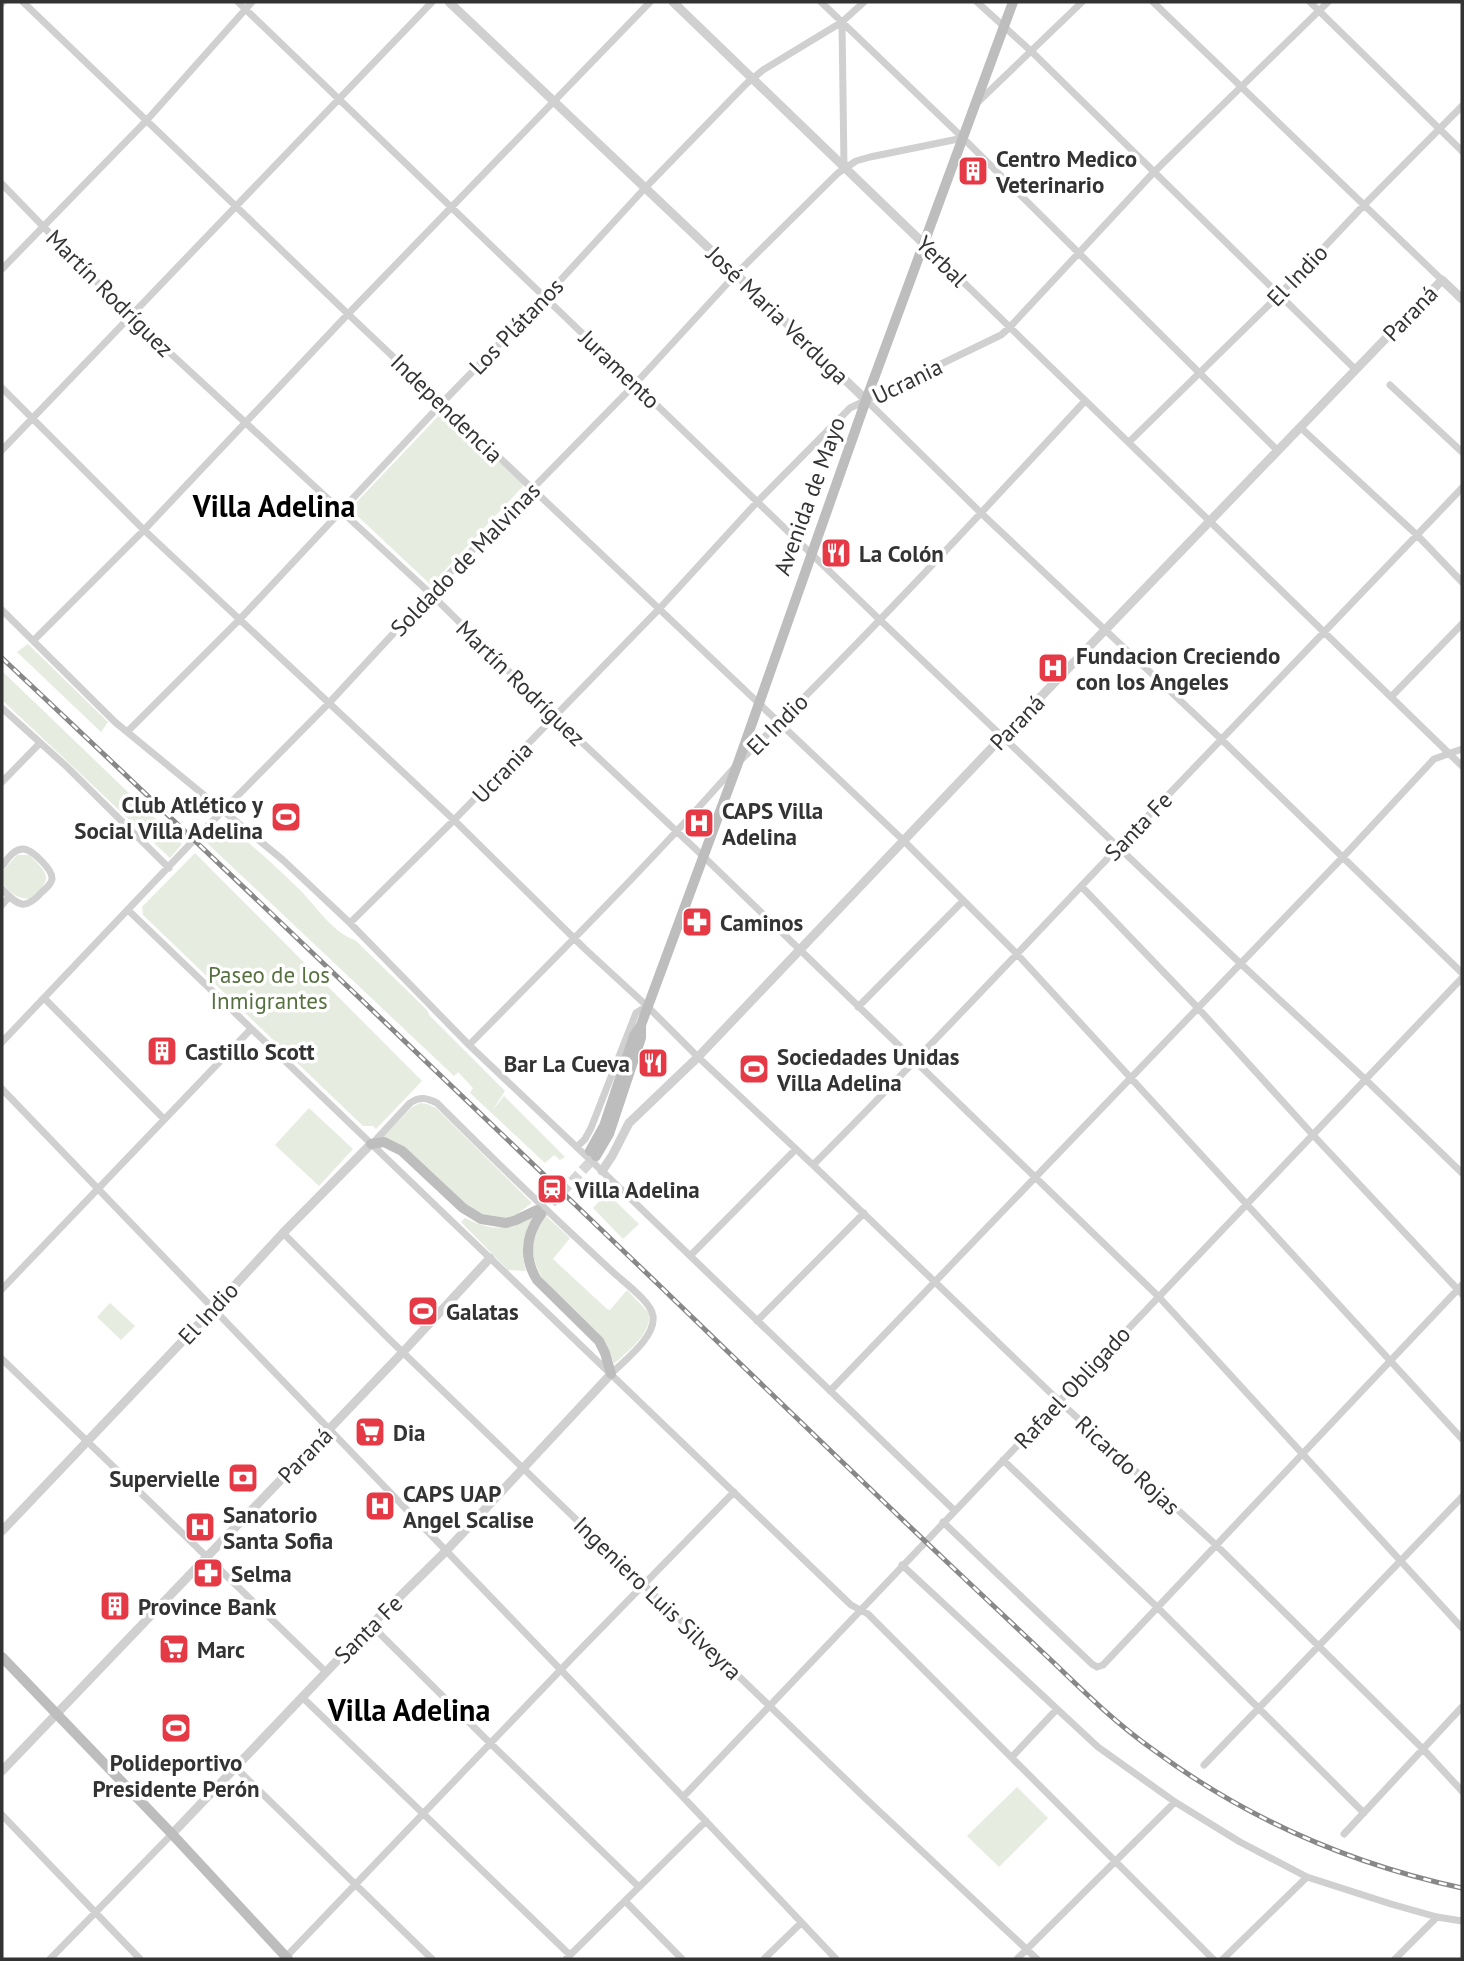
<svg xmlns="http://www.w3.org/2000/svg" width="1464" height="1961" font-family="'PT Sans',sans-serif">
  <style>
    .green { fill: #e6ecdf }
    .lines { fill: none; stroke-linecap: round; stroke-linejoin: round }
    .secondary-tunnel { stroke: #d6d6d6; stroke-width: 10; stroke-dasharray: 10 5; stroke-linecap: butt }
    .minor { stroke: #d0d0d0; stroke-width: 7 }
    .tertiary { stroke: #d0d0d0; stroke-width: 9 }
    .secondary { stroke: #bdbdbd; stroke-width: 10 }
    .rail-casing { stroke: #888; stroke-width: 5 }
    .rail { stroke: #fff; stroke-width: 2.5; stroke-dasharray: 8; stroke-linecap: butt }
    .labels { text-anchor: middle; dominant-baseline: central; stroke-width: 7; stroke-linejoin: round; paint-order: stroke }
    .poi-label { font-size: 23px; font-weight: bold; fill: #333; stroke: #fff; text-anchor: start }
    .street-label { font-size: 23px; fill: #333; stroke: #fff }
    .park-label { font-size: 23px; fill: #56703f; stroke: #fff }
    .district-label { font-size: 30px; font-weight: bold; fill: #000; stroke: #fff }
  </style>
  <rect width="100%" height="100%" fill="#fff"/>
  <path class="green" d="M 446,408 L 526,483 L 431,585 L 350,509 Z
    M 28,644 L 108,722 L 101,732 L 17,652 Z
    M 2,671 L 182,844 L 170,858 L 2,700 Z
    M 227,825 C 252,845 277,867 300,890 C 316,906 333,933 355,940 L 427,1010 L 430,1016 L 505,1091 L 492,1111 L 504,1096 L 565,1157 L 560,1160 L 554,1155 L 545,1163 L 470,1093 L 473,1088 L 458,1072 L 454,1076 L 206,842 L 218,827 Z
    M 195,853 L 422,1081 L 376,1129 L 373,1126 L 363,1126 L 143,915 L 142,907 Z
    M 17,855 L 29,855 C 50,875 53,879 30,899 C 16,898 11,893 2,883 L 2,872 Z
    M 420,1103 L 427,1104 L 436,1108 L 532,1203 L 517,1214 L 505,1218 L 477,1213 L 382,1138 L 412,1107 Z
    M 309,1108 L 353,1149 L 319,1186 L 275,1145 Z
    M 607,1193 L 639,1224 L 623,1239 L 593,1208 Z
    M 536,1212 C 526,1233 519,1248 526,1271 L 508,1270 L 461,1222 L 465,1218 C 497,1233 506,1230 536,1212 Z
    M 545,1215 L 570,1238 L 553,1259 L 607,1309 L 610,1310 L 627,1290 L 649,1313 C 652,1334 628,1351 614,1364 L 606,1344 L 543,1279 C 527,1253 532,1241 545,1215 Z
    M 110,1303 L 135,1326 L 121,1340 L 97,1317 Z
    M 1017,1787 L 1048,1818 L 999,1867 L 967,1836 Z"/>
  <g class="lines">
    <path class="secondary-tunnel" d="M 541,1214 L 596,1156"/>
    <path class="minor" d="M 23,2 L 348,314 L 903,840 L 1017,954 L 1462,1439
      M 238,2 L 879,619 L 1241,964 L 1366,1080 L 1462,1173
      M 821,2 L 963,138 L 1277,450
      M 977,2 L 1032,52 L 1355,369
      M 1153,2 L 1442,280
      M 1310,2 L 1462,151
      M 2,3 L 3,2
      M 842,22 L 844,167
      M 977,103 L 1082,2
      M 2,184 L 130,316 L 431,594 L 555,717 L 704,857 L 1158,1296 L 1462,1628
      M 924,244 L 1462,766
      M 2,269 L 147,120 L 252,2
      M 1390,385 L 1462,452
      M 2,388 L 144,530 L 454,820 L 585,949 L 647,1006 L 698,1057 L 813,1165 L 1059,1401 L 1215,1544 L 1423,1749 L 1462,1791
      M 866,400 L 981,513 L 1221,739 L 1462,973
      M 1300,427 L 1417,535 L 1462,582
      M 1129,442 L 1279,295 L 1364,205 L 1462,106
      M 2,450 L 432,2
      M 2,610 L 115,722 L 283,860 L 350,923 L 469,1045 L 602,1171 L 954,1510
      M 34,640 L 144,530 L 348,314 L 650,2
      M 1391,697 L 1462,624
      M 2,708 L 67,767 L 169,868
      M 127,732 L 240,619 L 442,403 L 545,297 L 645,188 L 746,84 L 763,70 L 842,22 L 864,2
      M 742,759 C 860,644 973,522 1085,401
      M 2,782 L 40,743
      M 2,866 C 7,860 13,849 23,849 C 32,849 53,870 52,879 C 51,885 46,888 42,892 C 25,911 18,906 2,889
      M 1081,886 L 1198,1008 L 1313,1135 L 1462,1294
      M 2,905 L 9,897
      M 128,910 L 851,1605 L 868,1614 L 1213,1959
      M 350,923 L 454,820 L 659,609 L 758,501 L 850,408 L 1001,335 L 1009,328 L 1154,172 L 1328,2
      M 44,998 L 164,1119
      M 858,1007 L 963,901
      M 2,1042 L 193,841 L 329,703 L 442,581 L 636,383 L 736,274 L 838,173 L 856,161 L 870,157 L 963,138
      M 469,1045 C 559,954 649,864 734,768
      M 2,1089 L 683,1797 L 836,1959
      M 372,1144 L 410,1103 C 420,1096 427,1098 437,1103 C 495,1161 554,1218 614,1273 C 625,1283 652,1303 653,1316 C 656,1337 625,1360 611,1374
      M 577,1147 L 585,1139 L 591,1128 L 636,1013 L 647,1006
      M 813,1165 C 927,1051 1036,933 1147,817 C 1252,707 1357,598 1462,488
      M 283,1233 L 389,1339 L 865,1798 L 1037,1959
      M 690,1256 L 796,1149
      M 2,1289 L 251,1029
      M 757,1321 L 864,1213
      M 2,1359 L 326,1672
      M 830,1391 L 1343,857 L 1434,759 L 1462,749
      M 1003,1460 L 1157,1607 L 1364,1813
      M 943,1522 L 1092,1664 L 1097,1667 L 1103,1665 L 1462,1285
      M 902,1565 L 1098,1747 L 1175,1802 L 1240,1842 L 1307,1877 L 1391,1904 L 1437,1917 L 1462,1921
      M 371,1625 L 490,1743 L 639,1887
      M 302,1697 L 570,1955
      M 1012,1757 L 1057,1709
      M 1204,1765 L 1462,1497
      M 235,1767 L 432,1959
      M 683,1797 L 1462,978
      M 2,1815 L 140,1959
      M 1344,1834 L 1462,1707
      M 625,1901 L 682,1959
      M 285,1958 L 572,1658 L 734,1492
      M 50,1959 L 172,1834
      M 566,1959 L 706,1821
      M 764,1959 L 801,1923
      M 1017,1959 L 1175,1802
      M 1223,1959 L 1307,1877
      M 1395,1959 L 1437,1917"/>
    <path class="tertiary" d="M 449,2 L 736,274 L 866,400
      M 673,2 L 924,244
      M 602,1171 L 612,1156 L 629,1123 L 698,1057 L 1003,736 L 1442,280 L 1462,299
      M 2,1531 L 213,1309 L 283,1233 L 371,1144
      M 2,1771 L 403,1352 L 490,1258
      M 172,1834 L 371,1625 L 446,1551 L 611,1374"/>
    <path class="secondary" d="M 371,1144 L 384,1142 L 402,1151 L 463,1208 L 481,1219 L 506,1223 L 516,1220 L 537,1210
      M 590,1151 L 604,1126 L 634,1036 L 641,1025 L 738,763 L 866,400 L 1013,2
      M 596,1156 L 609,1134 L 641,1038 L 641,1025
      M 541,1214 C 526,1235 523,1257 537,1280 L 599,1341 L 605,1353 L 611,1374
      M 2,1657 L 172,1834 L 288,1959"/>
    <g class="rail-casing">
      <path id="rail" d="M 2,658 C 223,866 442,1077 661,1287 C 756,1379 851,1471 947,1562 C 982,1595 1018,1629 1053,1662 C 1085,1693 1118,1725 1155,1751 C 1247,1819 1351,1864 1462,1888"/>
    </g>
    <use href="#rail" class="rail"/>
  </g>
  <defs>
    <g id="building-square" transform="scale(1.575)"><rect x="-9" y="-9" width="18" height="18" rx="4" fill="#e63946" stroke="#fff"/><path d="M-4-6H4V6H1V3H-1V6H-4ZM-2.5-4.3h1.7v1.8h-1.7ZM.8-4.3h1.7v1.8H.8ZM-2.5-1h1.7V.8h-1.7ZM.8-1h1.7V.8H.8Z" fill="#fff"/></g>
    <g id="restaurant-square" transform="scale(1.575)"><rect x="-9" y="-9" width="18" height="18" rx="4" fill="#e63946" stroke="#fff"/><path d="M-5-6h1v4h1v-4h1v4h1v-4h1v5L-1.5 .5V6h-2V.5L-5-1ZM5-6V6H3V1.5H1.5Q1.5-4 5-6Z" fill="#fff"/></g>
    <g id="hospital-square" transform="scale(1.575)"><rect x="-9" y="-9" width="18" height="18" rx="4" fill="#e63946" stroke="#fff"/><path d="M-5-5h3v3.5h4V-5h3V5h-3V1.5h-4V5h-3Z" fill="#fff"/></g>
    <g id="stadium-square" transform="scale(1.575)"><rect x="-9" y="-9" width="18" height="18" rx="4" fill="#e63946" stroke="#fff"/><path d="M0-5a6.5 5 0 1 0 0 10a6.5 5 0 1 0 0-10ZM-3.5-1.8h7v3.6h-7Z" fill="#fff"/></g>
    <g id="pharmacy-square" transform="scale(1.575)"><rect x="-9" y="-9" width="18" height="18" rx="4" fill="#e63946" stroke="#fff"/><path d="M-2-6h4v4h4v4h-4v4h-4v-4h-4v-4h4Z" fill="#fff"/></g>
    <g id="station-square" transform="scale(1.575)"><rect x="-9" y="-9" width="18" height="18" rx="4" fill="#e63946" stroke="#fff"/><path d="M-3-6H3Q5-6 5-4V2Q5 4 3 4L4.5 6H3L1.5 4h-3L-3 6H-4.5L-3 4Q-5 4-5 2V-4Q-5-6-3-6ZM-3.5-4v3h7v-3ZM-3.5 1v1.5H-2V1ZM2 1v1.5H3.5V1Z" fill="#fff"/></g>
    <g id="supermarket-square" transform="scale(1.575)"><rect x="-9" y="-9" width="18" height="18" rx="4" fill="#e63946" stroke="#fff"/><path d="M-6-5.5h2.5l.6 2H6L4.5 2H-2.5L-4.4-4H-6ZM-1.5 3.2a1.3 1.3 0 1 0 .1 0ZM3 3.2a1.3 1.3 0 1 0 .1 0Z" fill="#fff"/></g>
    <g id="bank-square" transform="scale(1.575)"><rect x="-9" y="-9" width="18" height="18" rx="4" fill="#e63946" stroke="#fff"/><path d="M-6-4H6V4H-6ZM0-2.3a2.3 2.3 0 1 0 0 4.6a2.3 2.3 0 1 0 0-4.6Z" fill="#fff"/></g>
  </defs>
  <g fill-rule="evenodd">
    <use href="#building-square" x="973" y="171"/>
    <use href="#restaurant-square" x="836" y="553"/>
    <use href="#hospital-square" x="1053" y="668"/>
    <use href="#stadium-square" x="286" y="817"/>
    <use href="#hospital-square" x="699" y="823"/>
    <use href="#pharmacy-square" x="697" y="922"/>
    <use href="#building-square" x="162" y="1051"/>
    <use href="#restaurant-square" x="653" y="1063"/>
    <use href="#stadium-square" x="754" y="1069"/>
    <use href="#station-square" x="552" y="1189"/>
    <use href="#stadium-square" x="423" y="1311"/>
    <use href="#supermarket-square" x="370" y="1432"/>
    <use href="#bank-square" x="243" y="1478"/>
    <use href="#hospital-square" x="380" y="1506"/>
    <use href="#hospital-square" x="200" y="1527"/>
    <use href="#pharmacy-square" x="208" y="1573"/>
    <use href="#building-square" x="115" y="1606"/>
    <use href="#supermarket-square" x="174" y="1649"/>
    <use href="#stadium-square" x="176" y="1728"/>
  </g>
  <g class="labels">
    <g class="poi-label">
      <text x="996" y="158">Centro Medico<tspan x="996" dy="26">Veterinario</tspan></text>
      <text x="859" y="553">La Colón</text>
      <text x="1076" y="655">Fundacion Creciendo<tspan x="1076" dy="26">con los Angeles</tspan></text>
      <text x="263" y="804" text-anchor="end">Club Atlético y<tspan x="263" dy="26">Social Villa Adelina</tspan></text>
      <text x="722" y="810">CAPS Villa<tspan x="722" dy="26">Adelina</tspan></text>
      <text x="720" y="922">Caminos</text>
      <text x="185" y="1051">Castillo Scott</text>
      <text x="777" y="1056">Sociedades Unidas<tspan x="777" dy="26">Villa Adelina</tspan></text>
      <text x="630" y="1063" text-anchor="end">Bar La Cueva</text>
      <text x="575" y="1189">Villa Adelina</text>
      <text x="446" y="1311">Galatas</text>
      <text x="393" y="1432">Dia</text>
      <text x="220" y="1478" text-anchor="end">Supervielle</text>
      <text x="403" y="1493">CAPS UAP<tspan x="403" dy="26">Angel Scalise</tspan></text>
      <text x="223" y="1514">Sanatorio<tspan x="223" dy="26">Santa Sofia</tspan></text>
      <text x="231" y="1573">Selma</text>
      <text x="138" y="1606">Province Bank</text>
      <text x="197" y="1649">Marc</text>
      <text x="176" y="1762" text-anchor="middle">Polideportivo<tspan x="176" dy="26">Presidente Perón</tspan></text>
    </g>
    <g class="street-label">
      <text transform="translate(942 261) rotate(45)">Yerbal</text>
      <text transform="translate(1297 275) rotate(-46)">El Indio</text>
      <text transform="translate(110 293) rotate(45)">Martín Rodríguez</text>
      <text transform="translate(1410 313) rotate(-46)">Paraná</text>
      <text transform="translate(778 315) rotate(44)">José Maria Verduga</text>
      <text transform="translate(516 326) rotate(-46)">Los Plátanos</text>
      <text transform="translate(620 369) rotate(44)">Juramento</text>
      <text transform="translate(907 381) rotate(-26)">Ucrania</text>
      <text transform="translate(447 408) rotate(44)">Independencia</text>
      <text transform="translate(809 496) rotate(-70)">Avenida de Mayo</text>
      <text transform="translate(465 559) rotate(-46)">Soldado de Malvinas</text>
      <text transform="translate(521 683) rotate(44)">Martín Rodríguez</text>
      <text transform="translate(1017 722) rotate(-46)">Paraná</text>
      <text transform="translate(777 724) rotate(-45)">El Indio</text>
      <text transform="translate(502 772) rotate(-46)">Ucrania</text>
      <text transform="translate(1138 826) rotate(-46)">Santa Fe</text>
      <text transform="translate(208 1313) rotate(-47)">El Indio</text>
      <text transform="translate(1072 1387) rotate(-47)">Rafael Obligado</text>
      <text transform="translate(305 1455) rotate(-46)">Paraná</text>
      <text transform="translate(1128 1465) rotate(43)">Ricardo Rojas</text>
      <text transform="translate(658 1598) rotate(44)">Ingeniero Luis Silveyra</text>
      <text transform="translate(368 1629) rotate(-45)">Santa Fe</text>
    </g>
    <g class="park-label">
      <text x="269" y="974">Paseo de los<tspan x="269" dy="26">Inmigrantes</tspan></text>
    </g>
    <g class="district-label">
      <text x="274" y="505">Villa Adelina</text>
      <text x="409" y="1709">Villa Adelina</text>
    </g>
  </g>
  <rect width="1464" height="1961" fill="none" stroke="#333333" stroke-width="7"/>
</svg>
